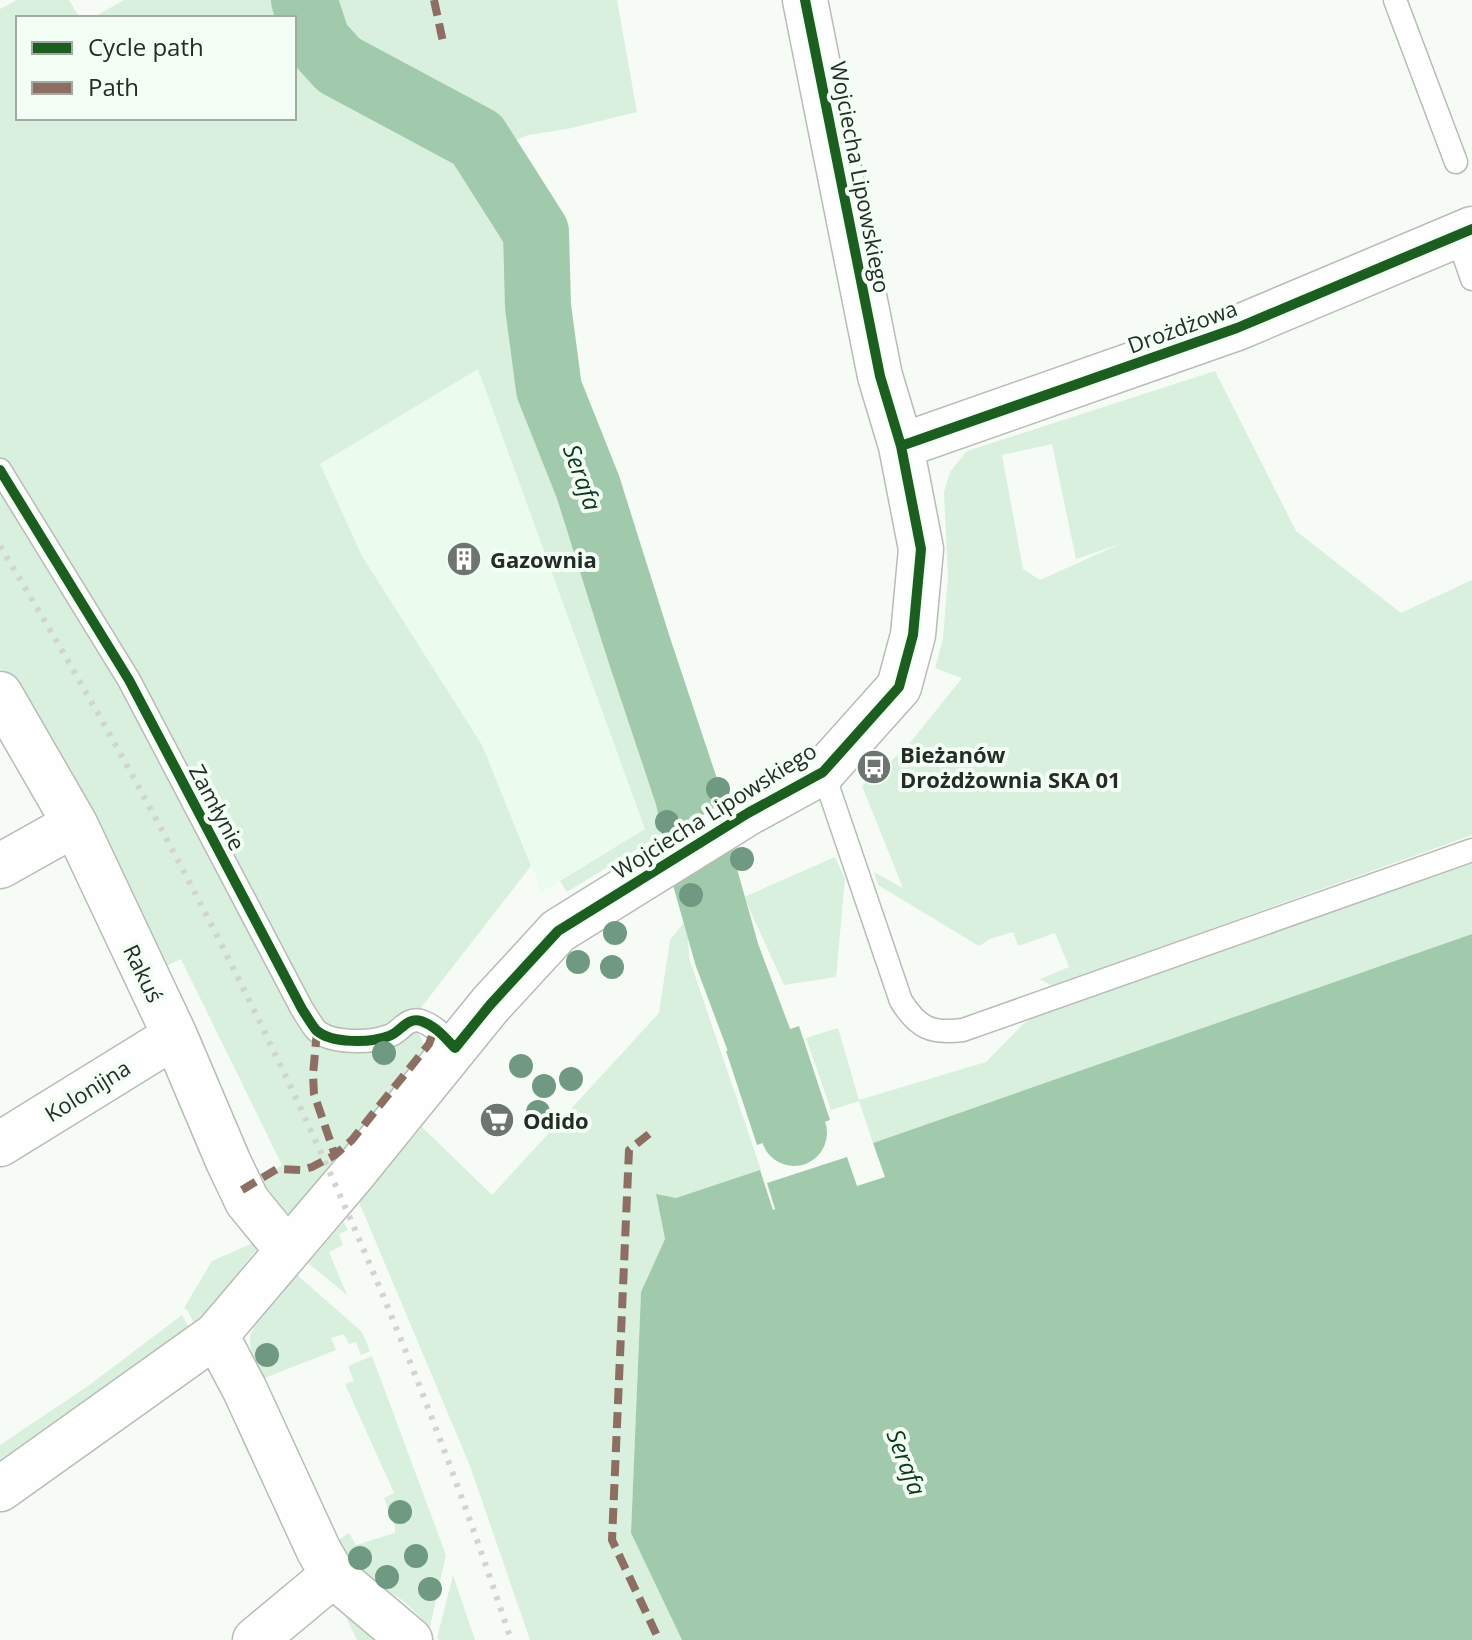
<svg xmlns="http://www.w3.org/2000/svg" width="1472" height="1640" font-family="'Open Sans',sans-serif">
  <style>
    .built { fill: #ebfcee }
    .green { fill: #d8f0dd; fill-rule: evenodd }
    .water { fill: #a1caac }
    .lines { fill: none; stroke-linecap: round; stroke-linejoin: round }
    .river { stroke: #a1caac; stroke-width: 66 }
    .service-casing { stroke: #b7bcb7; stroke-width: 25 }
    .minor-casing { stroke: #b7bcb7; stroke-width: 47 }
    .service { stroke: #fefefe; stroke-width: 22 }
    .minor { stroke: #fefefe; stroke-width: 44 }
    .rail { stroke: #d2d4d2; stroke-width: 6; stroke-dasharray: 4 8; stroke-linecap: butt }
    .quiet { stroke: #8d6e63; stroke-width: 8; stroke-dasharray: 16 8; stroke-linecap: butt }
    .cycleway-casing { stroke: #f3fef5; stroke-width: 15 }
    .cycleway { stroke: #1b5e20; stroke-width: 10 }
    .tree { fill: #709982 }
    .labels { text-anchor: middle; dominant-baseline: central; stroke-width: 8; stroke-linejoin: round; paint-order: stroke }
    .street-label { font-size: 22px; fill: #252c27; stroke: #f3fef5 }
    .poi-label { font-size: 22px; font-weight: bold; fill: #252c27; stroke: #f3fef5; text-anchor: start }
    .water-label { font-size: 24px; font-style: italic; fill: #0c381d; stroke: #f3fef5 }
  </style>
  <rect width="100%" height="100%" fill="#f6fbf6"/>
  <path class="built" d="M 478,368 L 645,829 L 542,892 L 482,745 L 362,556 L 320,464 Z"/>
  <path class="green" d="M 17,0 L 69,0 L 80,18 L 18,18 L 18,118 L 294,118 L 294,18 L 92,18 L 124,0 L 617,0 L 637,112 L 567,129 L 528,135 L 507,144 L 534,185 L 552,217 L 567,266 L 561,329 L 570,384 L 615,495 L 706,771 L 723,796 L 567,892 L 560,881 L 645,829 L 478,369 L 320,464 L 362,556 L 482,745 L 531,866 L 413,1018 L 428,1056 L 297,1211 L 284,1214 L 251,1184 L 282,1165 L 181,959 L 156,971 L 32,718 L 0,668 L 0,9 Z
    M 1215,371 L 1296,531 L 1401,613 L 1472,580 L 1472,835 L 1052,986 L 1040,979 L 1069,967 L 1055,933 L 1018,946 L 1013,932 L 990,939 L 979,946 L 878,885 L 874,872 L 903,888 L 862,786 L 905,749 L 962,678 L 935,668 L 943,639 L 948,575 L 944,492 L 950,472 L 967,451 ZM 1052,444 L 1076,559 L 1120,544 L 1040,580 L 1023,569 L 1002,455 Z
    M 835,857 L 845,879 L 836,977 L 784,985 L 744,897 Z
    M 1472,858 L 1472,934 L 873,1143 L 859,1101 L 831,1110 L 806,1038 L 838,1028 L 859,1100 L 986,1062 L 1023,1024 L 1051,1007 Z
    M 687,919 L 689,958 L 761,1170 L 676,1198 L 656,1195 L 665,1239 L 641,1292 L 631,1533 L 682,1640 L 530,1640 L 470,1466 L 359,1202 L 422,1127 L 492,1195 L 659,1013 L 670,940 Z
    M 344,1222 L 348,1230 L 339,1234 L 343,1245 L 329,1252 L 347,1295 L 308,1263 Z
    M 255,1242 L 257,1249 L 196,1327 L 187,1310 L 184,1308 L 212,1261 Z
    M 297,1275 L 362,1332 L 370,1351 L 361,1355 L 356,1342 L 349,1344 L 344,1334 L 331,1338 L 336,1350 L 262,1379 C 258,1367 251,1354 250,1342 C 249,1322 284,1291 297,1275 Z
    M 182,1315 L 191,1331 L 0,1471 L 0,1445 L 88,1386 Z
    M 372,1356 L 446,1555 L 430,1627 L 405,1602 L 351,1566 L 333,1543 L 349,1533 L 356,1545 L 395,1533 L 395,1527 L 384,1498 L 394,1493 L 345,1384 L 354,1381 L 348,1366 Z
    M 453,1575 L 475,1640 L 439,1640 L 437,1638 Z
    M 338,1600 L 396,1640 L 357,1640 Z"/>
  <path class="water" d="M 1472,934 L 1472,1640 L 682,1640 L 631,1533 L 641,1292 L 665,1239 L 656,1194 L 676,1198 L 760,1170 L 773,1210 L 775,1209 L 767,1183 L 847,1157 L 857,1186 L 885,1177 L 873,1143 Z
    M 799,1026 L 830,1120 L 757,1145 L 726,1051 Z"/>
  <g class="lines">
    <path class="river" d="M 304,0 L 318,42 L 339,65 L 477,139 L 536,232 L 538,306 L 549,389 L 588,487 L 638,646 L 688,796 L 705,877 L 727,955 L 794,1133"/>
    <g class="service-casing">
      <path id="service" d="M 1395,0 L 1456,162
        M 1457,235 L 1472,279
        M 0,470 L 129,680 L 302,1009 C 306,1015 311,1024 316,1030 C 331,1044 371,1043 389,1036 C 401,1032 406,1017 421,1021 C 436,1026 445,1038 455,1048
        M 823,772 L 901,1001 C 918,1028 931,1034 963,1030 L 1472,850"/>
    </g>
    <g class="minor-casing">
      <path id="minor" d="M 901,446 L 1237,328 L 1472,229
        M 0,694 L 75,824 L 175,1036 L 228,1161 L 247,1201 L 287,1250
        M 0,866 L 75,824
        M 0,1144 L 175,1036
        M 216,1335 L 245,1390 L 319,1551 L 333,1575 L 410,1640
        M 0,1489 L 216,1335 L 353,1174 L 490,1005 L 558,931 L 748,813 L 823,772 L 899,687 L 913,635 L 921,549 L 901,446 L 880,376 L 805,0
        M 255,1640 L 333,1575"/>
    </g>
    <use href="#service" class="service"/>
    <use href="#minor" class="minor"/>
    <path class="rail" d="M 0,546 C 209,891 385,1256 511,1640"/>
    <path class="quiet" d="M 434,0 L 443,42
      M 317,1031 L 313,1075 L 314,1094 L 335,1155
      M 649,1134 L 629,1150 L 612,1540 L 659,1640
      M 242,1190 L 277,1169 L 301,1170 L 312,1167 L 335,1155 L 352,1140 L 429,1044 L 435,1028"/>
    <g class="cycleway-casing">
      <path id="cycleway" d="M 901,446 L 1237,328 L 1472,229
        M 0,470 L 129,680 L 302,1009 C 306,1015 311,1024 316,1030 C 331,1044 371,1043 389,1036 C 401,1032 406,1017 421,1021 C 436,1026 445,1038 455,1048 L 490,1005 L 558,931 L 748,813 L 823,772 L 899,687 L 913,635 L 921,549 L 901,446 L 880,376 L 805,0"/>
    </g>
    <use href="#cycleway" class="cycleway"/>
  </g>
  <g class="tree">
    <circle cx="718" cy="789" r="12"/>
    <circle cx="667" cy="822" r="12"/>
    <circle cx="742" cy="859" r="12"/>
    <circle cx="691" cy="895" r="12"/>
    <circle cx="615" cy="933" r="12"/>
    <circle cx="578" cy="962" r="12"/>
    <circle cx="612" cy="967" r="12"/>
    <circle cx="384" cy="1053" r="12"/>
    <circle cx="521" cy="1066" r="12"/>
    <circle cx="571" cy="1079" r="12"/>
    <circle cx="544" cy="1086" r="12"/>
    <circle cx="538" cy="1112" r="12"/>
    <circle cx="267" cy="1355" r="12"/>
    <circle cx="400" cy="1512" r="12"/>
    <circle cx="416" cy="1556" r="12"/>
    <circle cx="360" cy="1558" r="12"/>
    <circle cx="387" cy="1577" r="12"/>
    <circle cx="430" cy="1589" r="12"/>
  </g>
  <defs>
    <g id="building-disc" transform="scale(1.8)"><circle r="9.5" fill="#6e746f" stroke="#f3fef5"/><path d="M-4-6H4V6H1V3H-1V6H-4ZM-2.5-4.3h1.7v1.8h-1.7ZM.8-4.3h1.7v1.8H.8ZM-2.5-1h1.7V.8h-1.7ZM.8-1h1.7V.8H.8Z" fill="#fff"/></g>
    <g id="bus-disc" transform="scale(1.8)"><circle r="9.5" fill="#6e746f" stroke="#f3fef5"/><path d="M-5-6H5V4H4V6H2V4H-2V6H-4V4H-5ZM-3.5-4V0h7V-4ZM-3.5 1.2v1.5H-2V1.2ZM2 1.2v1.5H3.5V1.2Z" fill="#fff"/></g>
    <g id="supermarket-disc" transform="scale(1.8)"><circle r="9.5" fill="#6e746f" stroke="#f3fef5"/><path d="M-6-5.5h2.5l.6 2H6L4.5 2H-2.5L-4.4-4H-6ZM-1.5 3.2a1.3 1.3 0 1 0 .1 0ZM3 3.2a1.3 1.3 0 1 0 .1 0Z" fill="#fff"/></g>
  </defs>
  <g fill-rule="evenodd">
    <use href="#building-disc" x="464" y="559"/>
    <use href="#bus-disc" x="874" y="767"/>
    <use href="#supermarket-disc" x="497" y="1120"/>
  </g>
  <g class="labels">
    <g class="street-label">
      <text transform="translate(861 177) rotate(79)">Wojciecha Lipowskiego</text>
      <text transform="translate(1182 326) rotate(-20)">Drożdżowa</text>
      <text transform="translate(218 807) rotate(62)">Zamłynie</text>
      <text transform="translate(714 810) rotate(-32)">Wojciecha Lipowskiego</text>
      <text transform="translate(144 973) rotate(64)">Rakuś</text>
      <text transform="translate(87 1090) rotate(-32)">Kolonijna</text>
    </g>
    <g class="poi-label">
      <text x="490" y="559">Gazownia</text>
      <text x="900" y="754">Bieżanów<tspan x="900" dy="25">Drożdżownia SKA 01</tspan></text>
      <text x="523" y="1120">Odido</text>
    </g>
    <g class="water-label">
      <text transform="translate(583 477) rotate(70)">Serafa</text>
      <text transform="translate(907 1462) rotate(69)">Serafa</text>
    </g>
  </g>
  <rect x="16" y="16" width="280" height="104" fill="#f3fef5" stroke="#a1aaa3" stroke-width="2"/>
  <rect x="32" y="42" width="40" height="12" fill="#1b5e20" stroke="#a1aaa3" stroke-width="2"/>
  <text x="88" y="56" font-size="24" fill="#252c27">Cycle path</text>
  <rect x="32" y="82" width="40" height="12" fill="#8d6e63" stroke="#a1aaa3" stroke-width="2"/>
  <text x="88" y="96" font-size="24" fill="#252c27">Path</text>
</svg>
